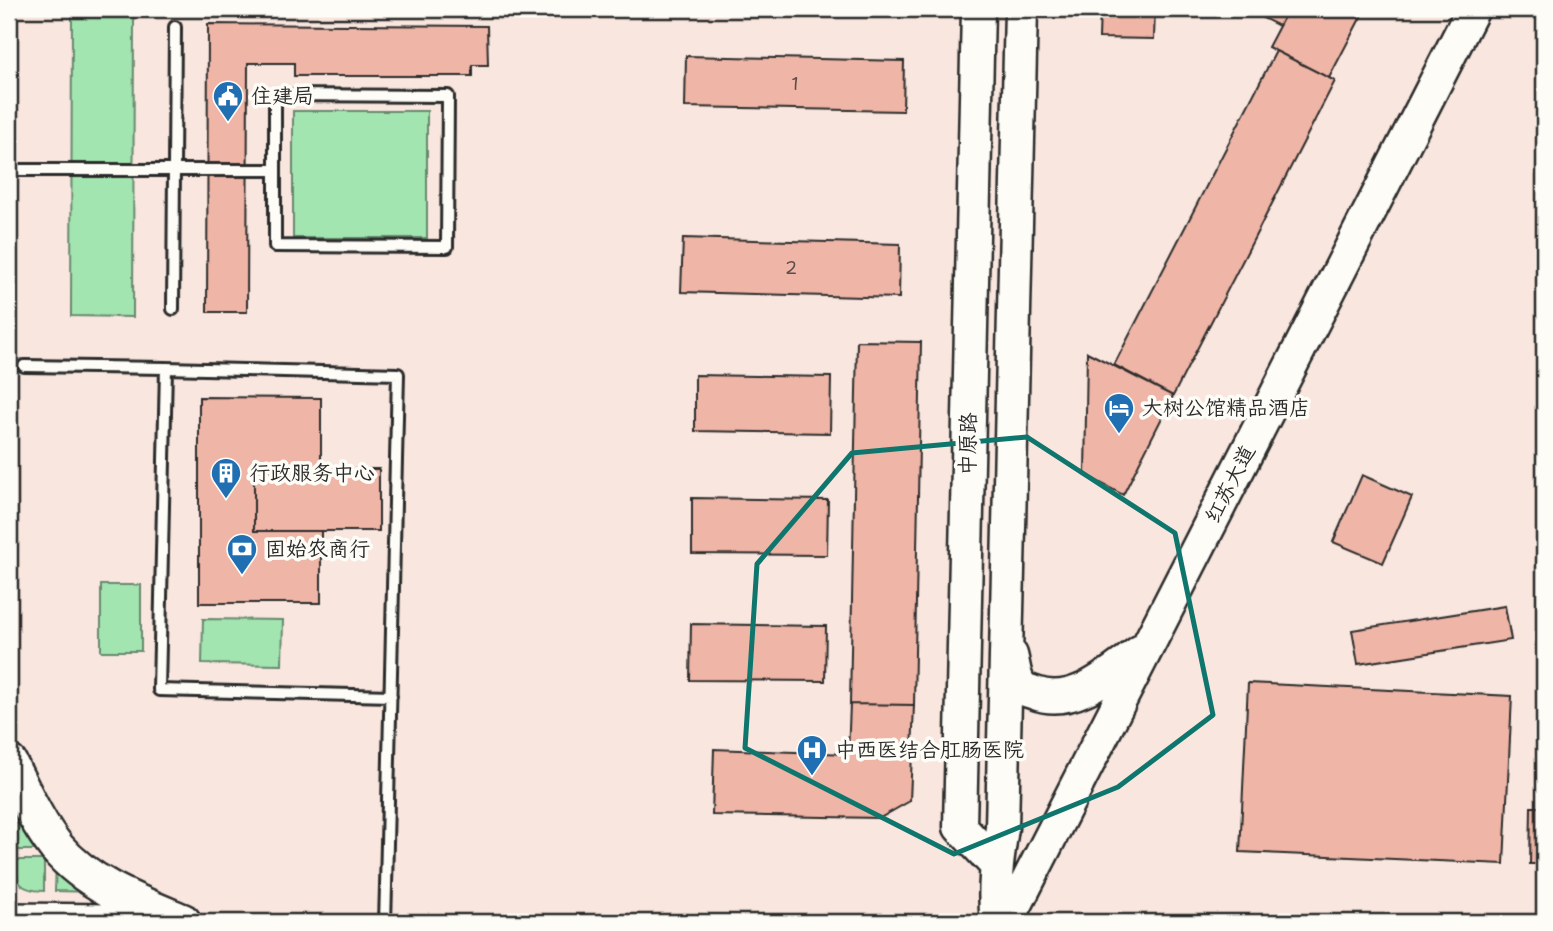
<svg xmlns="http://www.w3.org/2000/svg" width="1553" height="931" font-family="'Shantell Sans','LXGW WenKai TC',sans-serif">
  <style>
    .green { fill: #a3e5b0; stroke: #67886e; stroke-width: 2 }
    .building { fill: #efb6a7; stroke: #2b2b2b; stroke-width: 2 }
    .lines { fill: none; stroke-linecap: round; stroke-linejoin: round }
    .lane-casing { stroke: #2b2b2b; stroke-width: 16 }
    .secondary-casing { stroke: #2b2b2b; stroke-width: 37 }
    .primary-casing { stroke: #2b2b2b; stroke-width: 40 }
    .lane { stroke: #fdfcf7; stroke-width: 10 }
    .secondary { stroke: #fdfcf7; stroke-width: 32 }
    .primary { stroke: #fdfcf7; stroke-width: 35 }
    .marked { fill: none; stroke: #0f766e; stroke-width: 5; stroke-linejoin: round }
    .labels { text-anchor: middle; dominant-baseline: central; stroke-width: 7; stroke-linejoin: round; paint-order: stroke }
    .number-label { font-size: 18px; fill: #5c4e4a }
    .poi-label { font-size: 21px; fill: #2b2b2b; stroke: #fdfcf7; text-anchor: start }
    .street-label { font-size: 21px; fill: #2b2b2b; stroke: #fdfcf7 }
  </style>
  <rect width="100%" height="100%" fill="#f9e7df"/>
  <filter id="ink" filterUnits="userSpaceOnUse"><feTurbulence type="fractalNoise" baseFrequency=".0143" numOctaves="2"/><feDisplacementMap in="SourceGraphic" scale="14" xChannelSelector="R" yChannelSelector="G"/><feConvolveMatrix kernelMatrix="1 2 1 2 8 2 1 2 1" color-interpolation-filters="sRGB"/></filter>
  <g filter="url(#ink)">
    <path class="green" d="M 72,15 L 134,15 L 133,317 L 71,316 Z
      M 293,111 L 427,111 L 427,238 L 293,238 Z
      M 101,585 L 141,585 L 141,651 L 101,651 Z
      M 203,619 L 283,620 L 282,665 L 202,664 Z
      M 17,794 L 43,850 L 15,850 Z
      M 15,860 L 44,860 L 44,891 C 18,890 17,883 15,860 Z
      M 56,861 L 94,892 L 55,891 Z"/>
    <path class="building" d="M 1100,9 L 1155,9 L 1154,39 L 1099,38 Z
      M 1245,9 L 1288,9 L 1279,26 Z
      M 1288,9 L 1365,9 L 1329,78 L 1268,47 Z
      M 208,24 L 487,26 L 488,65 L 472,65 L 472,76 L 294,76 L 294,63 L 248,63 L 247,312 L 207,312 Z
      M 1276,51 L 1335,81 L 1173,396 L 1114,365 Z
      M 686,56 L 904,61 L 903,111 L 685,107 Z
      M 683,238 L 900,244 L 899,298 L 681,292 Z
      M 857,341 L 921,342 L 914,705 L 850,704 Z
      M 1087,352 L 1173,396 L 1123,495 L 1085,475 Z
      M 695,375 L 831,377 L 830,433 L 695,431 Z
      M 199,397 L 321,398 L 321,469 L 254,469 L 254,531 L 321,531 L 321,603 L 199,603 Z
      M 254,469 L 379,469 L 379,531 L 254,531 Z
      M 1362,475 L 1412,497 L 1383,563 L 1333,542 Z
      M 692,498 L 828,500 L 827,555 L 692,554 Z
      M 1505,606 L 1511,640 L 1358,664 L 1352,630 Z
      M 691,624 L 826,626 L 825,681 L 690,680 Z
      M 1248,683 L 1512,696 L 1504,864 L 1240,852 Z
      M 850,704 L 914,705 L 910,801 L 880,818 L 712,815 L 714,749 L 848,754 Z
      M 1531,807 L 1544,807 L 1544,864 L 1530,864 Z"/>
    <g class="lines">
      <g class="lane-casing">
        <path id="lane" d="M 275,95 L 448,96 L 447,247 L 275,246 Z
          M 9,170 L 275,170
          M 173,309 L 175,27
          M 24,366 L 166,368
          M 385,922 L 386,886 L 398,374 L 166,368 L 159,690 L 391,696"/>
      </g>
      <g class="secondary-casing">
        <path id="secondary" d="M 978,9 L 960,827 L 996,865
          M 1011,655 C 1014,665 1014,678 1021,686 C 1024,690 1029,691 1035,693 C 1074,708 1112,672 1141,651
          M 997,922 C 993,890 997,860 1002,828 L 1021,9
          M 1007,922 L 1473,9"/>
      </g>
      <g class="primary-casing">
        <path id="primary" d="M 9,763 C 23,791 37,823 57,848 C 88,885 140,904 183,922
          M 9,921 L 112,922"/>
      </g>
      <use href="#lane" class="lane"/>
      <use href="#secondary" class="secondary"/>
      <use href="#primary" class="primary"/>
    </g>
  </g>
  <path class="marked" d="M 1027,437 L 1175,533 L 1213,715 L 1118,787 L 954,854 L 745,748 L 757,564 L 852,453 Z"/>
  <defs>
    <g id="civic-pin" transform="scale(1.575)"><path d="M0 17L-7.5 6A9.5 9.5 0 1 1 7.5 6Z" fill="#1f6fb2" stroke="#fdfcf7"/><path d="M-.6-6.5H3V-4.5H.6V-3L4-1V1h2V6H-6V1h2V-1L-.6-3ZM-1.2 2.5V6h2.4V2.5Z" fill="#fff"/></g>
    <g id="hotel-pin" transform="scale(1.575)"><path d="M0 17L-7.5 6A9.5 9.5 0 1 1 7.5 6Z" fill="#1f6fb2" stroke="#fdfcf7"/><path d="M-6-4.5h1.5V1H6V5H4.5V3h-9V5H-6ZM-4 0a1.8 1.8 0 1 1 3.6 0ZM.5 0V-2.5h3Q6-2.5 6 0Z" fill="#fff"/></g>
    <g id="building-pin" transform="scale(1.575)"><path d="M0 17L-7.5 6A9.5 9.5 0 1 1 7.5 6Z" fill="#1f6fb2" stroke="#fdfcf7"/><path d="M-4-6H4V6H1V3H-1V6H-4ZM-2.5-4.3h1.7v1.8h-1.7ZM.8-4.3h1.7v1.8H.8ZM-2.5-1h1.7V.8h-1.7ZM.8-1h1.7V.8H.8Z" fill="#fff"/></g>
    <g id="bank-pin" transform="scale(1.575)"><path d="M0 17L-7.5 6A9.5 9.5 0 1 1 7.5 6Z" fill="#1f6fb2" stroke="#fdfcf7"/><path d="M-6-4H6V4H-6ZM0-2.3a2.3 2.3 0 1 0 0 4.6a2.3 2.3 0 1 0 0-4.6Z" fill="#fff"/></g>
    <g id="hospital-pin" transform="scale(1.575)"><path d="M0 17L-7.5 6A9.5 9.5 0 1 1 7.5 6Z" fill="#1f6fb2" stroke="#fdfcf7"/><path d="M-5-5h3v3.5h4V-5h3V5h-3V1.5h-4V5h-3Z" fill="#fff"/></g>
  </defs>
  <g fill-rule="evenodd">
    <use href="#civic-pin" x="228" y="96"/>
    <use href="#hotel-pin" x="1119" y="408"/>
    <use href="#building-pin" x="226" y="473"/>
    <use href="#bank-pin" x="242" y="549"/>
    <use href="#hospital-pin" x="812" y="750"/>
  </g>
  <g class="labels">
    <g class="number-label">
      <text x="795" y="84">1</text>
      <text x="791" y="268">2</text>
    </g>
    <g class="poi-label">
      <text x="251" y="96">住建局</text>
      <text x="1142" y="408">大树公馆精品酒店</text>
      <text x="249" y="473">行政服务中心</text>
      <text x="265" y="549">固始农商行</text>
      <text x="835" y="750">中西医结合肛肠医院</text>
    </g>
    <g class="street-label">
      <text transform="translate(968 444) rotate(-89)">中原路</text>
      <text transform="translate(1230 484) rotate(-63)">红苏大道</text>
    </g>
  </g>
  <rect width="1553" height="931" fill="none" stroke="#fdfcf7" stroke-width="35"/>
  <rect x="18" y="18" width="1518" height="896" fill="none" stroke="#2b2b2b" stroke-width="2.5" filter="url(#ink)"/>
</svg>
